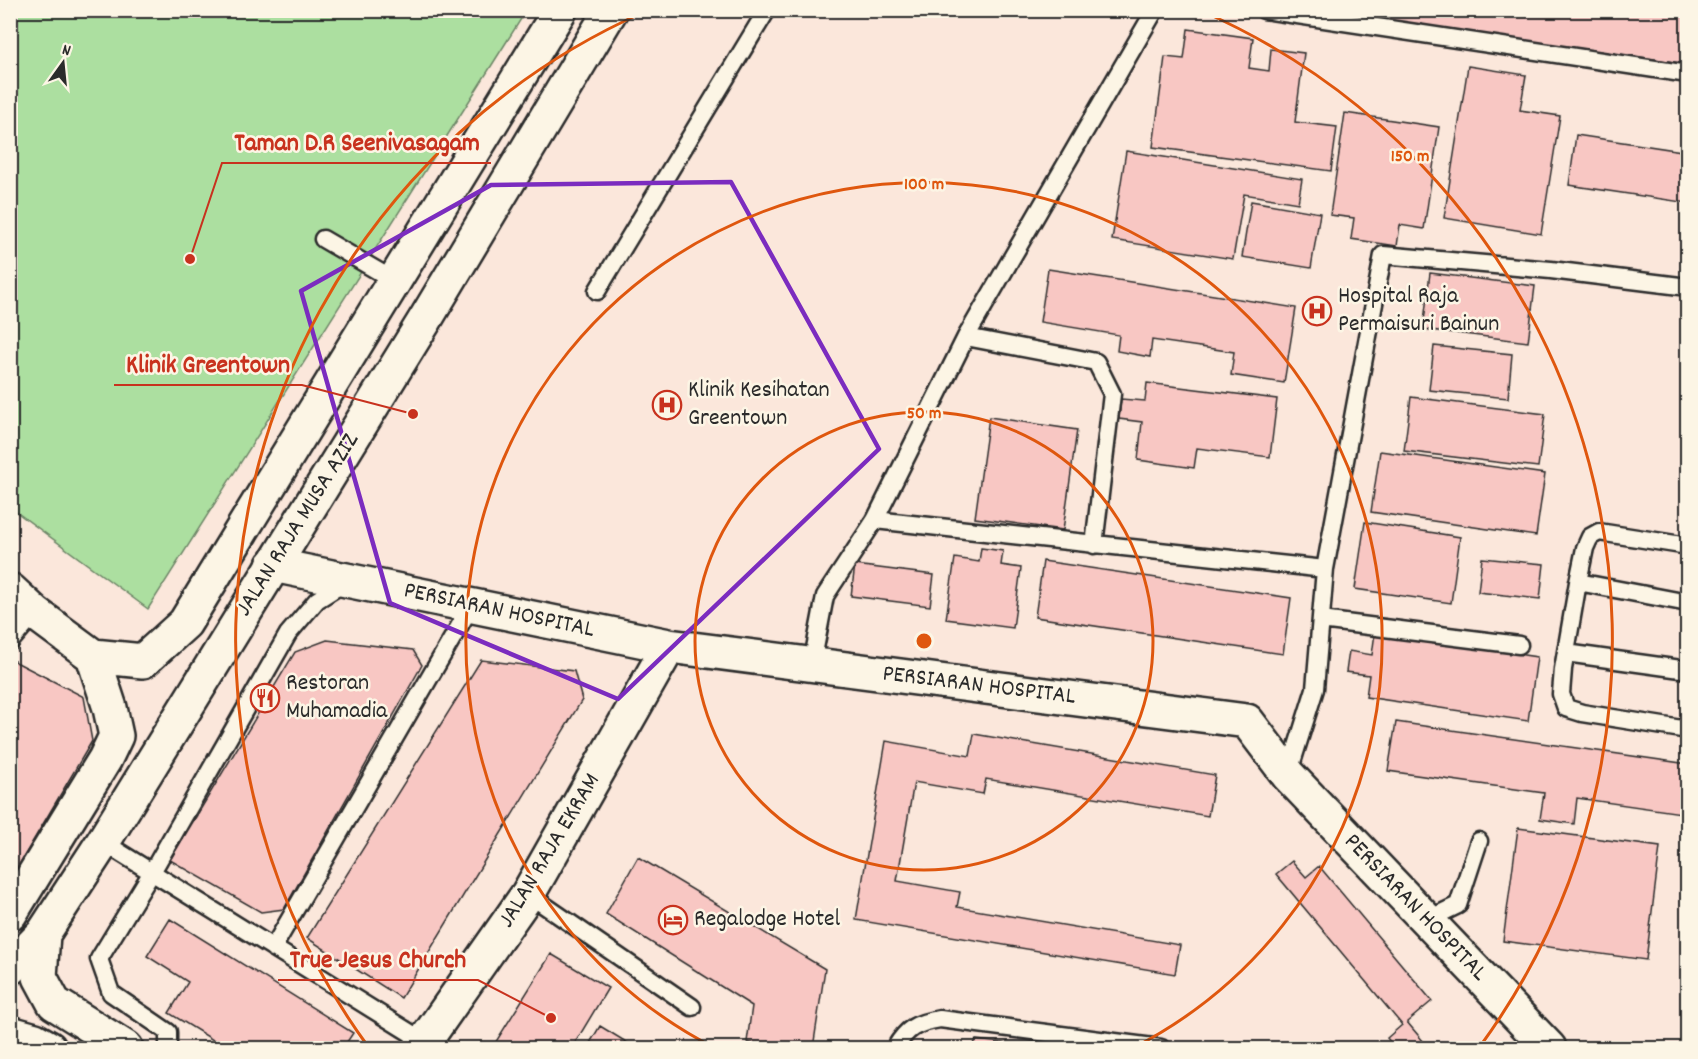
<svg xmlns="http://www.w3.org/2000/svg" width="1698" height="1059" font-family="Dekko,sans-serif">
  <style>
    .green { fill: #acdfa0; stroke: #6c8566; stroke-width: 1.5 }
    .building { fill: #f8c7c3; stroke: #2b2b2b; stroke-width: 1.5 }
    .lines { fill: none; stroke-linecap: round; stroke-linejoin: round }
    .service-casing { stroke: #2b2b2b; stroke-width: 21 }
    .minor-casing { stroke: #2b2b2b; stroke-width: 38 }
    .secondary-casing { stroke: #2b2b2b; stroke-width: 38 }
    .service { stroke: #fcf5e5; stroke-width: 16 }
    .minor { stroke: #fcf5e5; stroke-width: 33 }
    .secondary { stroke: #fcf5e5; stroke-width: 33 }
    .marked { fill: none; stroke: #7b2cbf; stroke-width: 4.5; stroke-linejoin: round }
    .ring { fill: none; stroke: #df570e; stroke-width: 3 }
    .labels { text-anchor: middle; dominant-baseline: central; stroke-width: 5; stroke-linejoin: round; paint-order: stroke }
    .poi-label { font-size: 24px; fill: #2b2b2b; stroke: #fcf5e5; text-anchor: start }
    .street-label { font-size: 24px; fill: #2b2b2b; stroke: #fcf5e5 }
    .centre { fill: #df570e; stroke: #fcf5e5; stroke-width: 3 }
    .ring-label { font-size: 18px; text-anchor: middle; font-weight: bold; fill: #df570e; stroke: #fcf5e5; stroke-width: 5; stroke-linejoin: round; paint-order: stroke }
    .leader { fill: none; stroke: #c8321e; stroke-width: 2 }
    .callout-dot { fill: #c8321e; stroke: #fcf5e5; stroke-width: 2 }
    .callout-label { font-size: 26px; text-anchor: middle; font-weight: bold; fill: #c8321e; stroke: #fcf5e5; stroke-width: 5; stroke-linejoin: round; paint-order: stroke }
  </style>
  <rect width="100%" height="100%" fill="#fbe7db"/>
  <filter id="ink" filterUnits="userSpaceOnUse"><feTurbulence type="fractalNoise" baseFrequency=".0167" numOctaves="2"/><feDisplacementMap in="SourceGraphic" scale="12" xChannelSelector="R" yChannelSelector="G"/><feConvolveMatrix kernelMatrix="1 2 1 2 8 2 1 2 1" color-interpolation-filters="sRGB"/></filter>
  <g filter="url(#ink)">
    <path class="green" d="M 11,11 L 526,11 L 148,609 L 11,508 Z"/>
    <path class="building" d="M 1314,10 L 1688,10 L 1688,64 Z
      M 1188,29 L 1253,38 L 1249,68 L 1269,71 L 1271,49 L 1304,53 L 1295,122 L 1337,127 L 1331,171 L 1153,147 L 1165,57 L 1184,59 Z
      M 1468,66 L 1526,75 L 1520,110 L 1560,116 L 1541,234 L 1444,218 Z
      M 1345,113 L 1439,127 L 1424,229 L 1400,225 L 1397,246 L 1351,239 L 1354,218 L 1330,215 Z
      M 1576,135 L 1688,152 L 1688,203 L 1569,185 Z
      M 1126,151 L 1302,179 L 1298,203 L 1244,194 L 1233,259 L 1112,240 Z
      M 1251,201 L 1320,213 L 1311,268 L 1242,257 Z
      M 1048,269 L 1296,308 L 1284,383 L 1231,375 L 1234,352 L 1152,340 L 1150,357 L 1117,351 L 1119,335 L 1040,322 Z
      M 1430,273 L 1535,286 L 1528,342 L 1423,329 Z
      M 1434,346 L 1512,354 L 1508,398 L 1429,390 Z
      M 1147,383 L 1277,399 L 1270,457 L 1197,448 L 1194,468 L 1138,460 L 1142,422 L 1119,419 L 1121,399 L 1145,401 Z
      M 1411,397 L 1545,414 L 1538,467 L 1404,451 Z
      M 989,417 L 1077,430 L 1063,530 L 975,518 Z
      M 1380,451 L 1545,474 L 1536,536 L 1371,512 Z
      M 1365,522 L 1460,537 L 1451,603 L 1355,589 Z
      M 981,548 L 1003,551 L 1001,565 L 1021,568 L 1013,628 L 946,619 L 955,558 L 979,562 Z
      M 1482,558 L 1544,564 L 1540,599 L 1478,592 Z
      M 1043,561 L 1291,598 L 1283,654 L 1035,617 Z
      M 855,565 L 934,575 L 930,606 L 851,596 Z
      M 1375,633 L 1537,657 L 1528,721 L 1366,697 L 1369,675 L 1346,672 L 1349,651 L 1372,655 Z
      M 327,640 L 413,650 L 422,665 L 284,909 L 261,912 L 170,860 L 295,652 Z
      M 10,659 L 84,697 L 92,741 L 10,880 Z
      M 481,660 L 574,671 L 582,700 L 401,998 L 307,938 Z
      M 1396,722 L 1688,764 L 1688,814 L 1577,798 L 1574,824 L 1540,819 L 1544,793 L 1388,771 Z
      M 974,734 L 1215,775 L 1208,816 L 986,779 L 983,794 L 914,782 L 897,881 L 960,892 L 957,907 L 1180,945 L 1175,974 L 856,920 L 886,741 L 970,756 Z
      M 1518,828 L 1660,847 L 1646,960 L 1503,941 Z
      M 638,857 L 825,969 L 813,1048 L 775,1048 L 747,1042 L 752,1006 L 606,914 Z
      M 1292,861 L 1306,877 L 1319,866 L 1432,1001 L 1407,1022 L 1429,1048 L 1395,1048 L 1387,1038 L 1402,1025 L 1276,874 Z
      M 170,919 L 353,1033 L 343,1048 L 226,1048 L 169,1013 L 188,982 L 147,956 Z
      M 551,954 L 608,988 L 572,1048 L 492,1048 Z
      M 600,1026 L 636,1048 L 587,1048 Z
      M 976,1040 L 1045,1048 L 972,1048 Z"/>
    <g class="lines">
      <g class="service-casing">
        <path id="service" d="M 1264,10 L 1688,74
          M 323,239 L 395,281
          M 597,291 L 767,10
          M 966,337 L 1096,362 L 1112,394 L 1094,545
          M 875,520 L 1325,569
          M 1688,546 L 1599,532 L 1590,537 L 1585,548 L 1578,582 L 1563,669 L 1561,694 L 1566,708 L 1582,713 L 1688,730
          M 1578,582 L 1688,603
          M 1321,620 L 1519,645
          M 10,642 L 35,613
          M 1566,653 L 1688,670
          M 812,664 L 825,596 L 875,520 L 966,337 L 1155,10
          M 1288,775 L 1315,689 L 1325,569 L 1383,255 L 1551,270 L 1688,287
          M 103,842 L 425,1042
          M 528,894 L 692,1007
          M 1427,920 L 1458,905 L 1479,841
          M 273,948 L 471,606
          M 168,1048 L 168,1032 L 111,993 L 99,959 L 152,872 L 288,634 L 317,600 L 347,581
          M 895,1048 C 907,1028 916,1023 940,1019 L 1161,1048"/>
      </g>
      <g class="minor-casing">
        <path id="minor" d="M 273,565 L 669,646 L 1247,721 L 1288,775 L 1549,1048
          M 420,1048 L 528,894 L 669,646"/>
      </g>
      <g class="secondary-casing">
        <path id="secondary" d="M 10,590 L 35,613 L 93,656 L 143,661 L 185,623 L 560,10
          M 10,914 L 105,759 L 116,736 L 110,708 L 93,656
          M 43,934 L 40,977 L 54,1003 L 126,1048
          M 10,968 L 43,934 L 103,842 L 425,320 L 611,10
          M 10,1033 L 35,1040 L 49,1048"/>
      </g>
      <use href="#service" class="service"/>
      <use href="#minor" class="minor"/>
      <use href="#secondary" class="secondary"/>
    </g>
  </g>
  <path class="marked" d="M 731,182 L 879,449 L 618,699 L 390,603 L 301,291 L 491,185 Z"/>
  <g class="ring">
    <circle cx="924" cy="641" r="229"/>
    <path d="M713 1047A458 458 0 1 1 1135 1047"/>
    <path d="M367 1045A688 688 0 0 1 644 12M1204 12A688 688 0 0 1 1481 1045"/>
  </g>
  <defs>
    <g id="hospital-ring" transform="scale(1.5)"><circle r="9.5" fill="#fcf5e5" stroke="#c8321e" stroke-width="1.5"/><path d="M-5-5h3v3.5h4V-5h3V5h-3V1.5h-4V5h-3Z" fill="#c8321e"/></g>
    <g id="restaurant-ring" transform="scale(1.5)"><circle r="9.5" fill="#fcf5e5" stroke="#c8321e" stroke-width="1.5"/><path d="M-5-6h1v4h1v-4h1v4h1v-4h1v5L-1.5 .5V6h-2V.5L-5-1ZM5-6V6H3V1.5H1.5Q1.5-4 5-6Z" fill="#c8321e"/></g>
    <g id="hotel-ring" transform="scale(1.5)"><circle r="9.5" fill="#fcf5e5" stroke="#c8321e" stroke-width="1.5"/><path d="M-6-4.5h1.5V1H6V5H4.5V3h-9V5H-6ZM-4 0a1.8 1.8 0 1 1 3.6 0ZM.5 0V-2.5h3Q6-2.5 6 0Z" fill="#c8321e"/></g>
  </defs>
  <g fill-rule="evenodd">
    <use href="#hospital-ring" x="1317" y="311"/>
    <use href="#hospital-ring" x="667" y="405"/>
    <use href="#restaurant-ring" x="265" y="698"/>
    <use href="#hotel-ring" x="673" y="920"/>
  </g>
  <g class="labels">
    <g class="poi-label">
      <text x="1338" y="297">Hospital Raja<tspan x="1338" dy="28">Permaisuri Bainun</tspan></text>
      <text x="688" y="391">Klinik Kesihatan<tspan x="688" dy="28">Greentown</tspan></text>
      <text x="286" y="684">Restoran<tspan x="286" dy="28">Muhamadia</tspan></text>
      <text x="694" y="920">Regalodge Hotel</text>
    </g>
    <g class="street-label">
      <text transform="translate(298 525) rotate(-58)">JALAN RAJA MUSA AZIZ</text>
      <text transform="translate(499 611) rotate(12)">PERSIARAN HOSPITAL</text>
      <text transform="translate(979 686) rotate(7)">PERSIARAN HOSPITAL</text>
      <text transform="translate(550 851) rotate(-59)">JALAN RAJA EKRAM</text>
      <text transform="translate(1415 908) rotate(46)">PERSIARAN HOSPITAL</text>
    </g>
  </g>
  <circle cx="924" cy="641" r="9" class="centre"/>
  <g class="ring-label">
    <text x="1410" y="161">150 m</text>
    <text x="924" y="189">100 m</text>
    <text x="924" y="418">50 m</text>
  </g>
  <path class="leader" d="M190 259L222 163H491M413 414L302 385H114M551 1018L478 980H278"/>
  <g class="callout-dot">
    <circle cx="190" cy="259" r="6"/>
    <circle cx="413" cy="414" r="6"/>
    <circle cx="551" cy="1018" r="6"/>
  </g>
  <g class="callout-label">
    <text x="357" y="150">Taman D.R Seenivasagam</text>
    <text x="208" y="372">Klinik Greentown</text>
    <text x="378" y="967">True Jesus Church</text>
  </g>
  <rect width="1698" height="1059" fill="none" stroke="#fcf5e5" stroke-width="36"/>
  <rect x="18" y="18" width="1662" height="1023" fill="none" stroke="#2b2b2b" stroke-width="2" filter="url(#ink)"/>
  <g transform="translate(63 63) rotate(15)" stroke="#fcf5e5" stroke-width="4.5" paint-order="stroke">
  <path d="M0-4.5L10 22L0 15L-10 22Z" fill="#2b2b2b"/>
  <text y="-9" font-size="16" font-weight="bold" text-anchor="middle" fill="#2b2b2b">N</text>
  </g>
</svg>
